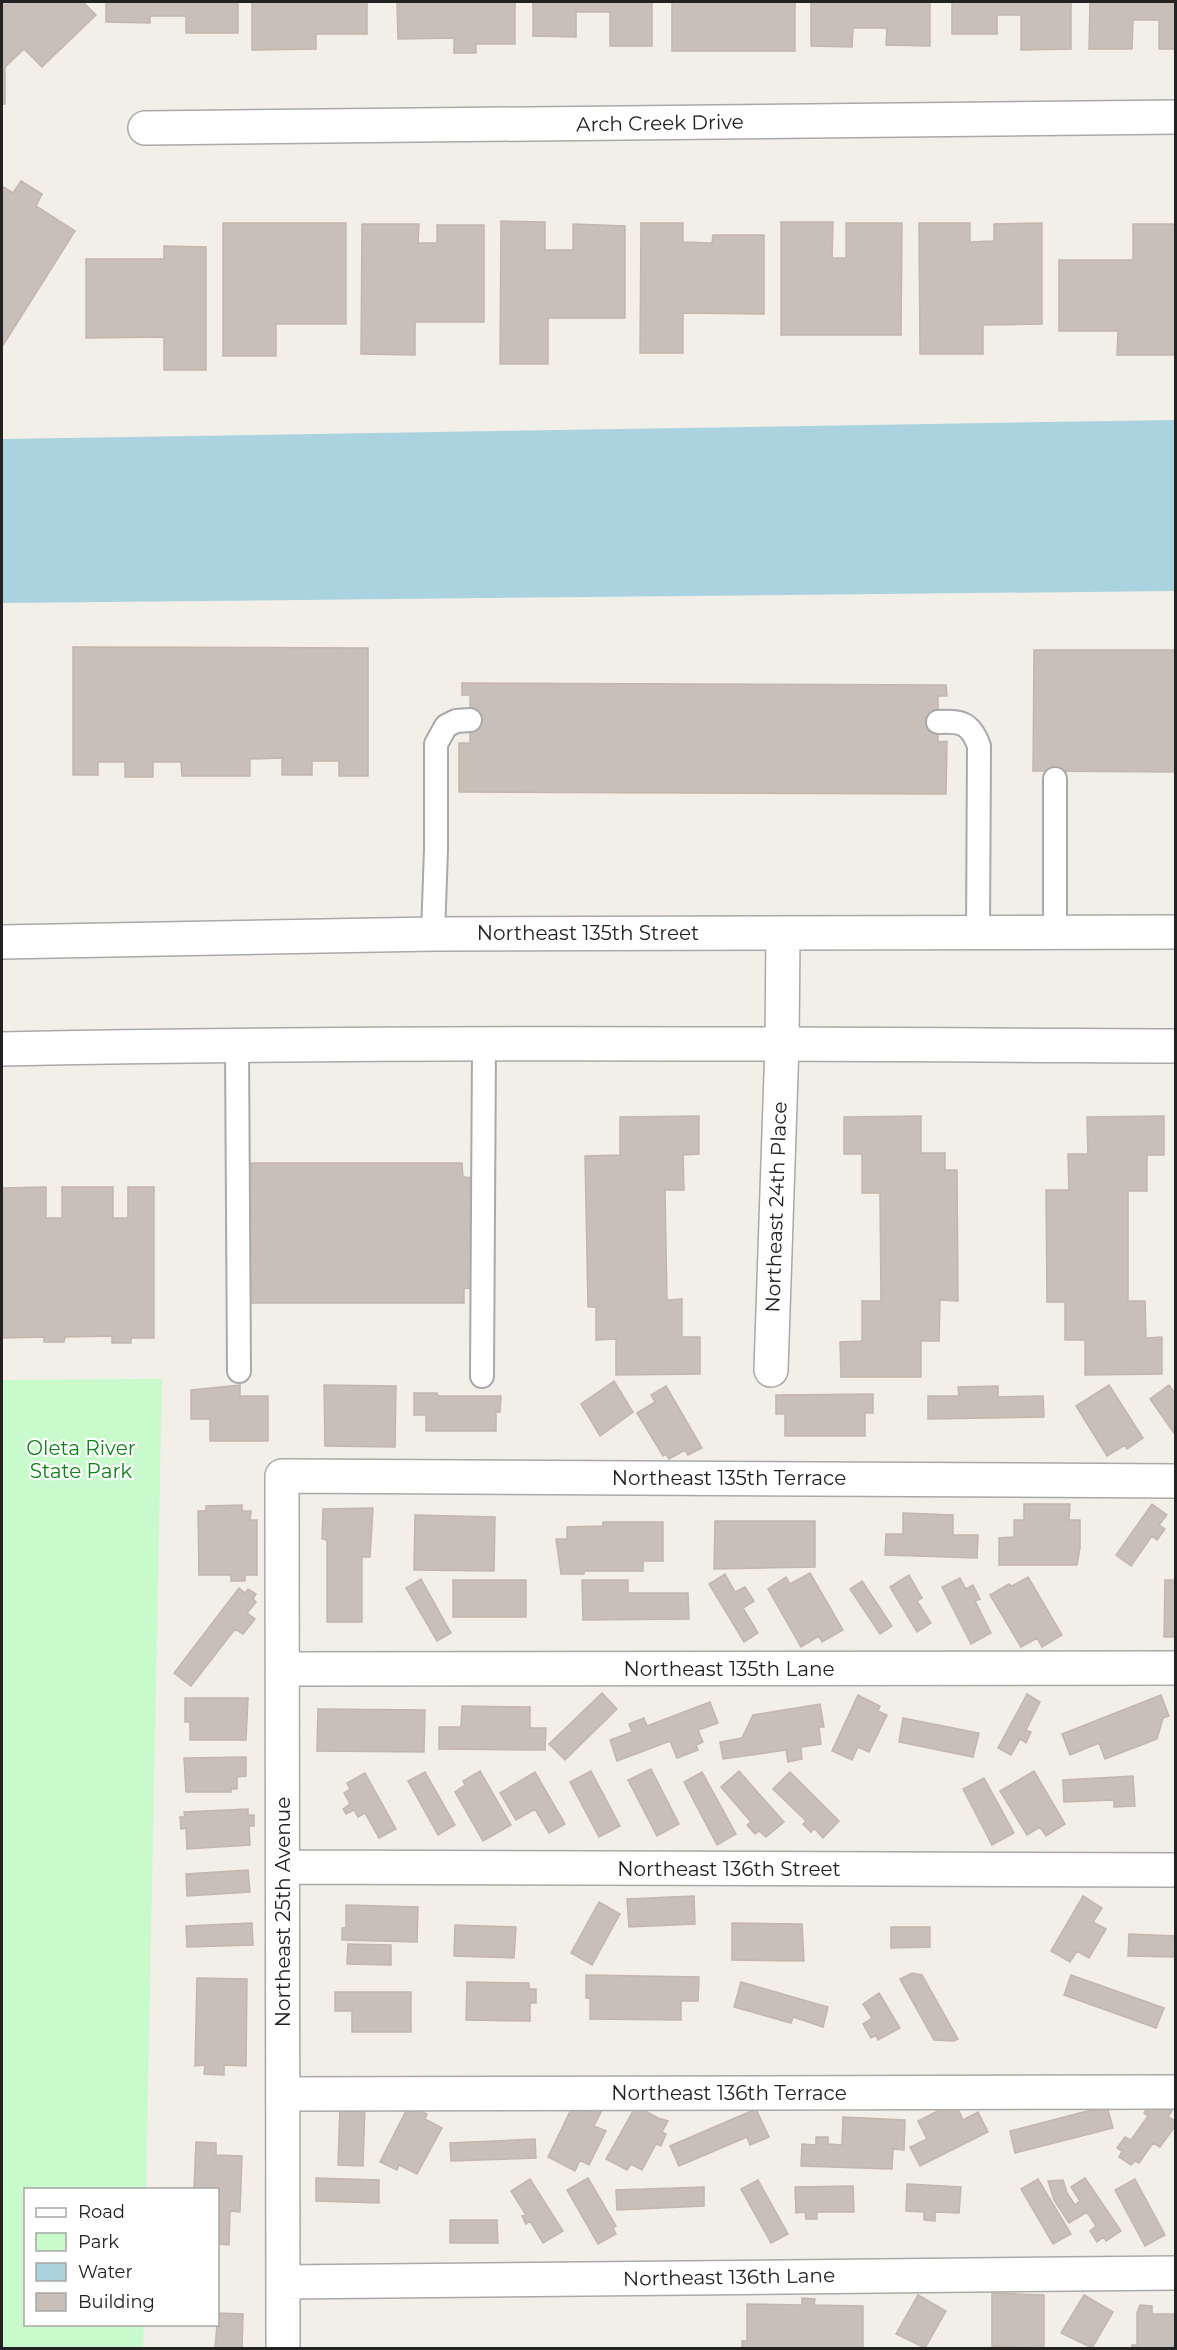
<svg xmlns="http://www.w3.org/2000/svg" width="1177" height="2350" font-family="Montserrat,sans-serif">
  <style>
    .park { fill: #c8facc }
    .water { fill: #aad3df }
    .building { fill: #c7bfb8; stroke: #c4b6ab; stroke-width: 1.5 }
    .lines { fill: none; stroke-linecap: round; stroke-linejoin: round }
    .service-casing { stroke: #a9a9a9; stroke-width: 26 }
    .minor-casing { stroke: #a9a9a9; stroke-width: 36 }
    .tertiary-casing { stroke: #a9a9a9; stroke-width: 36 }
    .service { stroke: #fff; stroke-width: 22 }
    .minor { stroke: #fff; stroke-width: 33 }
    .tertiary { stroke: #fff; stroke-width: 33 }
    .labels { text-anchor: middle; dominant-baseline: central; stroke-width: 4.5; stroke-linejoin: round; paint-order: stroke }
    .street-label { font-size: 20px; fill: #222; stroke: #fff }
    .park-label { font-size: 20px; fill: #0c8416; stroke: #fff }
  </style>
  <rect width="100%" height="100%" fill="#f2efe9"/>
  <path class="park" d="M 162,1379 L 146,2189 L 26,2190 L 26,2324 L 144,2325 L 143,2348 L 2,2348 L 2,1380 Z"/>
  <path class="water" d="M 1175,420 L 1175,591 L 2,603 L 2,439 Z"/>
  <path class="building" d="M 2,2 L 83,2 L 96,15 L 42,67 L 24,49 L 5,67 L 5,104 L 2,104 Z
    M 106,2 L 238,2 L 238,33 L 186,33 L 186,16 L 150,16 L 150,23 L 106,22 Z
    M 252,2 L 367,2 L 367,34 L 316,34 L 316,49 L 252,50 Z
    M 397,2 L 515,2 L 515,44 L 476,44 L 476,53 L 454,53 L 454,38 L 398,39 Z
    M 533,2 L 652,2 L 652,46 L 610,46 L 610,12 L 576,12 L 576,37 L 533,36 Z
    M 672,2 L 795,2 L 795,51 L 672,51 Z
    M 811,2 L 930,2 L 930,46 L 886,45 L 887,28 L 853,28 L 852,47 L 811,46 Z
    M 952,2 L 1071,2 L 1071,49 L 1021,50 L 1021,15 L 997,15 L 997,34 L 952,34 Z
    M 1090,2 L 1176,2 L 1176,49 L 1159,49 L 1159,20 L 1133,20 L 1132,49 L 1089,49 Z
    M 21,181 L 42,194 L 36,206 L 75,231 L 2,347 L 2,186 L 13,193 Z
    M 501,221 L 545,222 L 545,250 L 573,250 L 573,224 L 625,226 L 625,318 L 548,318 L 548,364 L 500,364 Z
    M 781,222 L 833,222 L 832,258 L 846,258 L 846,223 L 902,223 L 901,335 L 781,335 Z
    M 223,223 L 346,223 L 346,324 L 276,324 L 276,356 L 223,356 Z
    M 641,223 L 683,223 L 683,242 L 712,243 L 713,235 L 764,235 L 764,314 L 683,313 L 683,353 L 640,353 Z
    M 919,223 L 970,223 L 970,242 L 994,241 L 994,224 L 1042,223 L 1042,324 L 983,325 L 983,354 L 920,354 Z
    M 362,224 L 419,224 L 418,243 L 437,243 L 437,225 L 484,225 L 484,322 L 415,322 L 415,355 L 361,354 Z
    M 1133,224 L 1176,224 L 1176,355 L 1117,355 L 1118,331 L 1059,331 L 1059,260 L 1133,260 Z
    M 164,246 L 206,247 L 206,370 L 164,370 L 164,337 L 86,338 L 86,259 L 164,259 Z
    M 73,647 L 368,648 L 368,776 L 339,776 L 339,761 L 312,761 L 312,775 L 282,775 L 282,758 L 250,759 L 250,776 L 182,776 L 181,762 L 153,762 L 153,777 L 125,777 L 125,762 L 98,762 L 98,775 L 73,775 Z
    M 1034,650 L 1176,650 L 1176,772 L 1033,771 Z
    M 462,683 L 946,685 L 947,696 L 938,696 L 938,742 L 947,741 L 946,794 L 459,792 L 459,743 L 470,743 L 470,695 L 462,695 Z
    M 699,1116 L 699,1154 L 683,1155 L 684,1190 L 665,1190 L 667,1300 L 682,1299 L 682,1337 L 700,1337 L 700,1374 L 616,1375 L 616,1339 L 596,1340 L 596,1307 L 588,1307 L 585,1156 L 620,1155 L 620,1117 Z
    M 921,1116 L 921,1153 L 945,1153 L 945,1170 L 957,1170 L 958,1301 L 940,1300 L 939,1341 L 921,1341 L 921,1377 L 841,1377 L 840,1342 L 862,1341 L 862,1301 L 881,1301 L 880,1193 L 862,1193 L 862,1154 L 844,1154 L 844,1117 Z
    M 1164,1116 L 1164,1155 L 1147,1155 L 1147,1191 L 1128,1191 L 1128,1301 L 1145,1301 L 1146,1338 L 1162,1337 L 1162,1374 L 1085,1375 L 1085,1340 L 1065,1340 L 1065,1302 L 1047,1302 L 1046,1190 L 1069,1190 L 1068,1154 L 1088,1154 L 1087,1117 Z
    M 251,1163 L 462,1163 L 463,1177 L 476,1178 L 476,1289 L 464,1288 L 464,1303 L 248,1303 L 239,1175 L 251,1176 Z
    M 46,1187 L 46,1218 L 62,1218 L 62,1187 L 113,1187 L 113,1218 L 128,1218 L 128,1187 L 154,1187 L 154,1338 L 131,1338 L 131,1343 L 112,1343 L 112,1336 L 65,1337 L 64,1342 L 44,1342 L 44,1337 L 2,1338 L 2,1188 Z
    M 614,1381 L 633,1412 L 600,1436 L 581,1404 Z
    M 240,1385 L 240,1396 L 268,1396 L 268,1441 L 210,1441 L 210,1419 L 191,1419 L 191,1390 Z
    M 324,1385 L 396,1386 L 395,1447 L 325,1446 Z
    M 1109,1385 L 1143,1438 L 1127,1449 L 1125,1445 L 1107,1456 L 1076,1406 Z
    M 1169,1385 L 1176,1395 L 1176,1436 L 1150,1399 Z
    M 666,1386 L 702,1448 L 688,1455 L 685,1450 L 669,1459 L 666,1454 L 663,1456 L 637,1413 L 655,1402 L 651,1395 Z
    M 998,1386 L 998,1397 L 1043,1396 L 1044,1417 L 928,1419 L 928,1396 L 959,1396 L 958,1387 Z
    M 414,1393 L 437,1393 L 438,1396 L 501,1396 L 500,1412 L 496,1412 L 496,1431 L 426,1431 L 426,1415 L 414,1415 Z
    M 873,1394 L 873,1413 L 865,1413 L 865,1436 L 785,1436 L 785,1414 L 776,1414 L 776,1395 Z
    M 1024,1504 L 1070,1504 L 1069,1520 L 1080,1520 L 1080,1548 L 1077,1565 L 999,1565 L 999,1538 L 1014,1537 L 1014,1520 L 1024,1520 Z
    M 1152,1504 L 1167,1515 L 1159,1525 L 1165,1529 L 1157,1540 L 1152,1536 L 1131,1566 L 1116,1555 Z
    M 242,1505 L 242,1511 L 251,1511 L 250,1520 L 257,1520 L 257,1575 L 245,1575 L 245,1581 L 231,1581 L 231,1575 L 199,1575 L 198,1511 L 206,1511 L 206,1506 Z
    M 373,1508 L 370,1557 L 362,1557 L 362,1622 L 327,1622 L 327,1540 L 322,1539 L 323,1509 Z
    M 903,1513 L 953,1515 L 953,1535 L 978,1535 L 977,1558 L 885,1555 L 886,1534 L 903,1534 Z
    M 415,1515 L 495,1517 L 494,1571 L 414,1570 Z
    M 715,1521 L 815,1521 L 815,1567 L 714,1569 Z
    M 603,1522 L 663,1522 L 663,1561 L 643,1561 L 643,1571 L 584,1571 L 584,1574 L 561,1574 L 556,1539 L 567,1539 L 567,1527 L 603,1526 Z
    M 810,1573 L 843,1630 L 822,1642 L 819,1636 L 801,1647 L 768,1589 L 786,1577 L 790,1584 Z
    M 725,1574 L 735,1592 L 745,1587 L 754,1601 L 743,1608 L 758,1633 L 744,1642 L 709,1584 Z
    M 909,1575 L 922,1598 L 917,1601 L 931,1623 L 917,1632 L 890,1587 Z
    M 1028,1577 L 1062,1635 L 1042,1647 L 1037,1638 L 1021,1647 L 990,1595 L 1009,1584 L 1012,1586 Z
    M 960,1578 L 966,1589 L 973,1585 L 980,1599 L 975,1601 L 991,1633 L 971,1644 L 942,1587 Z
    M 421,1579 L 451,1633 L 437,1641 L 406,1588 Z
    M 453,1580 L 526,1580 L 526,1617 L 453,1617 Z
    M 582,1580 L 628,1580 L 628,1593 L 688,1593 L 689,1619 L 583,1620 Z
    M 1165,1580 L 1176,1580 L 1176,1637 L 1164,1637 Z
    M 862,1581 L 892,1626 L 880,1634 L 850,1589 Z
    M 239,1588 L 245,1593 L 248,1589 L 256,1594 L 253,1599 L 256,1602 L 247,1613 L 255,1619 L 243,1634 L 235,1629 L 191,1686 L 174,1673 Z
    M 602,1693 L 617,1709 L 565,1760 L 549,1744 Z
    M 1027,1694 L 1040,1702 L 1026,1730 L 1031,1732 L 1026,1743 L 1020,1739 L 1011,1755 L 998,1748 Z
    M 858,1695 L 880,1706 L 878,1711 L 887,1715 L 869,1752 L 858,1747 L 852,1760 L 832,1751 Z
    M 1161,1695 L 1169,1716 L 1163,1718 L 1157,1739 L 1105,1759 L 1099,1743 L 1070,1755 L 1062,1734 Z
    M 185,1698 L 248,1698 L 246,1740 L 190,1740 L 190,1722 L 185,1722 Z
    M 710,1702 L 718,1723 L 698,1730 L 703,1742 L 696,1745 L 698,1750 L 677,1758 L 670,1741 L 617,1761 L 610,1740 L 632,1732 L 629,1724 L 644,1718 L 647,1726 Z
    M 820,1704 L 824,1727 L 819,1727 L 821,1744 L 801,1747 L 802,1759 L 788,1762 L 786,1750 L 723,1759 L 720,1742 L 742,1738 L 753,1715 Z
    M 462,1706 L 530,1707 L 530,1728 L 546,1728 L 545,1750 L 439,1749 L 439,1727 L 461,1727 Z
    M 318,1709 L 425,1710 L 424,1752 L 317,1751 Z
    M 903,1718 L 979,1733 L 973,1757 L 899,1742 Z
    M 246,1757 L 246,1776 L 237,1777 L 237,1789 L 231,1789 L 231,1792 L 186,1792 L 184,1758 Z
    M 651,1769 L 679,1824 L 657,1836 L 628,1780 Z
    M 480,1771 L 511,1825 L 483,1841 L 455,1792 L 465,1785 L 463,1781 Z
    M 591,1771 L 620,1826 L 599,1837 L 570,1782 Z
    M 739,1771 L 784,1822 L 766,1837 L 759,1831 L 755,1834 L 747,1825 L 751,1822 L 721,1787 Z
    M 1034,1771 L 1065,1824 L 1046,1836 L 1040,1827 L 1027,1835 L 1000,1791 Z
    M 425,1772 L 455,1825 L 438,1835 L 408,1781 Z
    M 535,1772 L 565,1824 L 549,1833 L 535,1809 L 516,1820 L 500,1793 Z
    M 702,1772 L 736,1834 L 717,1845 L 684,1782 Z
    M 790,1772 L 839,1821 L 823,1838 L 814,1828 L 811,1832 L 803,1824 L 806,1821 L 773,1789 Z
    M 365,1773 L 396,1829 L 379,1838 L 365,1813 L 358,1817 L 354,1810 L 346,1814 L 343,1809 L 350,1804 L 344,1793 L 350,1789 L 347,1783 Z
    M 1133,1776 L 1135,1806 L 1114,1807 L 1114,1800 L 1064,1802 L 1063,1780 Z
    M 984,1778 L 1014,1833 L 992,1845 L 963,1789 Z
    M 248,1809 L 248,1815 L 254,1815 L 254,1826 L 249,1826 L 250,1845 L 187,1849 L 186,1828 L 181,1829 L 180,1817 L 185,1817 L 184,1812 Z
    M 248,1870 L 250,1892 L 187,1896 L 186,1874 Z
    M 694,1896 L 695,1924 L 629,1927 L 627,1899 Z
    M 1083,1896 L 1102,1908 L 1093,1922 L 1106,1929 L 1089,1958 L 1077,1951 L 1070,1962 L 1051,1951 Z
    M 599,1902 L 620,1914 L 592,1965 L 571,1953 Z
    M 346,1905 L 418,1907 L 417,1942 L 342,1940 L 342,1928 L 346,1928 Z
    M 252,1923 L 253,1945 L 187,1947 L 186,1926 Z
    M 732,1923 L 802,1924 L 804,1961 L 732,1960 Z
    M 455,1925 L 516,1927 L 514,1958 L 454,1956 Z
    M 891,1927 L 930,1927 L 930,1947 L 891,1948 Z
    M 1129,1934 L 1176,1936 L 1176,1957 L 1128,1956 Z
    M 348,1944 L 391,1945 L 391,1965 L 347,1964 Z
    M 912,1973 L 922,1975 L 958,2039 L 954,2041 L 934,2040 L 900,1979 Z
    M 586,1975 L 699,1977 L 698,2001 L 681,2001 L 681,2020 L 590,2019 L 590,1998 L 586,1998 Z
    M 1071,1975 L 1164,2008 L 1156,2028 L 1064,1995 Z
    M 197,1978 L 247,1979 L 246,2066 L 224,2065 L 224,2075 L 204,2074 L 205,2065 L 195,2066 Z
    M 467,1982 L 529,1983 L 529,1989 L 536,1989 L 536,2003 L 530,2003 L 530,2021 L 466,2020 Z
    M 741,1982 L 828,2007 L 823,2027 L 793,2017 L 791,2023 L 734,2007 Z
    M 335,1992 L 411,1992 L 411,2032 L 352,2032 L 352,2011 L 335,2011 Z
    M 879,1993 L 900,2028 L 878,2040 L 876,2035 L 871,2038 L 863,2024 L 872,2018 L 863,2004 Z
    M 578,2095 L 603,2108 L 594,2126 L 606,2131 L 589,2165 L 580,2160 L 575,2171 L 548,2157 Z
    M 1152,2101 L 1160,2102 L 1172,2111 L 1168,2117 L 1176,2121 L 1176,2125 L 1160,2147 L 1153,2143 L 1139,2163 L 1135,2161 L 1131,2165 L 1119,2157 L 1122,2151 L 1117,2148 L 1125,2137 L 1131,2140 L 1148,2116 L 1144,2113 Z
    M 955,2102 L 963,2120 L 978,2112 L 988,2132 L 920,2166 L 910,2147 L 927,2139 L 918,2121 Z
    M 340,2104 L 365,2105 L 363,2166 L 338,2165 Z
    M 409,2105 L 427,2114 L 425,2119 L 442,2128 L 417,2174 L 399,2165 L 397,2170 L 380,2162 Z
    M 636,2106 L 658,2118 L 668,2121 L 662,2132 L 666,2134 L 661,2146 L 656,2144 L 642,2170 L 631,2164 L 627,2170 L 606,2159 Z
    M 1107,2106 L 1113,2128 L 1015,2153 L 1010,2131 Z
    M 756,2109 L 769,2137 L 750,2145 L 747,2137 L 679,2166 L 670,2146 Z
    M 843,2117 L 905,2120 L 904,2150 L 893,2149 L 892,2169 L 801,2166 L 802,2144 L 816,2145 L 816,2137 L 828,2137 L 828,2144 L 842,2145 Z
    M 535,2139 L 536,2158 L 451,2161 L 450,2143 Z
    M 196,2142 L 216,2143 L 216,2155 L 242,2156 L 240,2212 L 230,2211 L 229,2245 L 218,2244 L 218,2190 L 194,2190 Z
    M 316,2178 L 379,2180 L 379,2203 L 316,2201 Z
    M 588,2178 L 616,2226 L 613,2228 L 616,2234 L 598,2244 L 567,2190 Z
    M 1085,2178 L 1121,2231 L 1106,2241 L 1104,2237 L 1097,2242 L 1090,2231 L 1096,2226 L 1087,2212 L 1069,2223 L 1054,2200 L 1048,2181 L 1063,2180 L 1067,2193 L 1075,2205 L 1080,2201 L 1071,2187 Z
    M 530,2179 L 563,2231 L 543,2243 L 530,2221 L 526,2224 L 522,2216 L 526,2215 L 511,2191 Z
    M 1038,2179 L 1071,2234 L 1053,2244 L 1021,2189 Z
    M 1135,2179 L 1165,2235 L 1145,2246 L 1115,2190 Z
    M 758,2180 L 788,2234 L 771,2243 L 741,2189 Z
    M 907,2184 L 961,2187 L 959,2213 L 935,2212 L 935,2221 L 924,2220 L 924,2212 L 906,2211 Z
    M 853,2186 L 854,2212 L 817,2212 L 817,2219 L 806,2219 L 805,2212 L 796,2213 L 795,2187 Z
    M 704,2187 L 704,2206 L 617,2210 L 616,2190 Z
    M 450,2220 L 497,2220 L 498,2243 L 450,2243 Z
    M 992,2293 L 1044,2295 L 1044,2346 L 1032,2346 L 1032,2348 L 992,2346 Z
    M 918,2295 L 946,2311 L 925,2348 L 896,2334 Z
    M 1084,2295 L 1113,2312 L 1092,2348 L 1061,2333 Z
    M 802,2298 L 815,2299 L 814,2305 L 863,2306 L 863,2348 L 742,2348 L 742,2341 L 747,2341 L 747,2304 L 802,2305 Z
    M 1140,2305 L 1152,2306 L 1152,2314 L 1176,2314 L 1176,2348 L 1132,2348 L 1132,2345 L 1137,2345 L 1137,2313 Z
    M 218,2313 L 243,2314 L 242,2348 L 215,2348 Z"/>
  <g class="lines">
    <g class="service-casing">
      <path id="service" d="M 938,722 C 961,721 970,722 979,746 L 978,933
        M 1055,933 L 1055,779
        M 433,934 L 436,849 L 436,744 L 446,726 L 456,721 L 470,720
        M 237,1046 L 239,1371
        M 482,1376 L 484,1045"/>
    </g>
    <g class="minor-casing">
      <path id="minor" d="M 145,128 L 1176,117
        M 771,1370 L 782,1044
        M 283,1669 L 1176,1668
        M 283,1867 L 1176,1870
        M 283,2094 L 1176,2092
        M 283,2282 L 1176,2273
        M 283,2348 L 282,1476 L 1176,1481"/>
    </g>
    <g class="tertiary-casing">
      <path id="tertiary" d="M 2,942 L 433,934 L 1176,932
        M 782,1044 L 783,933
        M 2,1049 C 393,1041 784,1044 1176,1046"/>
    </g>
    <use href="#service" class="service"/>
    <use href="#minor" class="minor"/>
    <use href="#tertiary" class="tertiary"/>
  </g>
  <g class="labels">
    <g class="street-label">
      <text transform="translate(660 123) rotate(-1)">Arch Creek Drive</text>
      <text x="588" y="933">Northeast 135th Street</text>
      <text transform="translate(776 1207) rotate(-88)">Northeast 24th Place</text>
      <text x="729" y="1478">Northeast 135th Terrace</text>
      <text x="729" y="1669">Northeast 135th Lane</text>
      <text x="729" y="1869">Northeast 136th Street</text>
      <text transform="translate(283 1912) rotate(-90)">Northeast 25th Avenue</text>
      <text x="729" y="2093">Northeast 136th Terrace</text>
      <text transform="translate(729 2277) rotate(-1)">Northeast 136th Lane</text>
    </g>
    <g class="park-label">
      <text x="81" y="1448">Oleta River<tspan x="81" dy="23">State Park</tspan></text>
    </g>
  </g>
  <rect width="1177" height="2350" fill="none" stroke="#222222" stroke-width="6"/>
  <rect x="24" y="2188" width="195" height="138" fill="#ffffff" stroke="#a7a7a7" stroke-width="1.5"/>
  <rect x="36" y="2208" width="30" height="9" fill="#ffffff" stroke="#a7a7a7" stroke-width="1.5"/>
  <text x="78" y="2218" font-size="18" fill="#222222">Road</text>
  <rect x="36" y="2233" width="30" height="18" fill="#c8facc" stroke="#a7a7a7" stroke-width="1.5"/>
  <text x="78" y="2248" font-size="18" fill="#222222">Park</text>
  <rect x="36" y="2263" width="30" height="18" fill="#aad3df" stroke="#a7a7a7" stroke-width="1.5"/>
  <text x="78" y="2278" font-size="18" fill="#222222">Water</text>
  <rect x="36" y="2293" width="30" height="18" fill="#c7bfb8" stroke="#a7a7a7" stroke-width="1.5"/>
  <text x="78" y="2308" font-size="18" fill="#222222">Building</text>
</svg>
